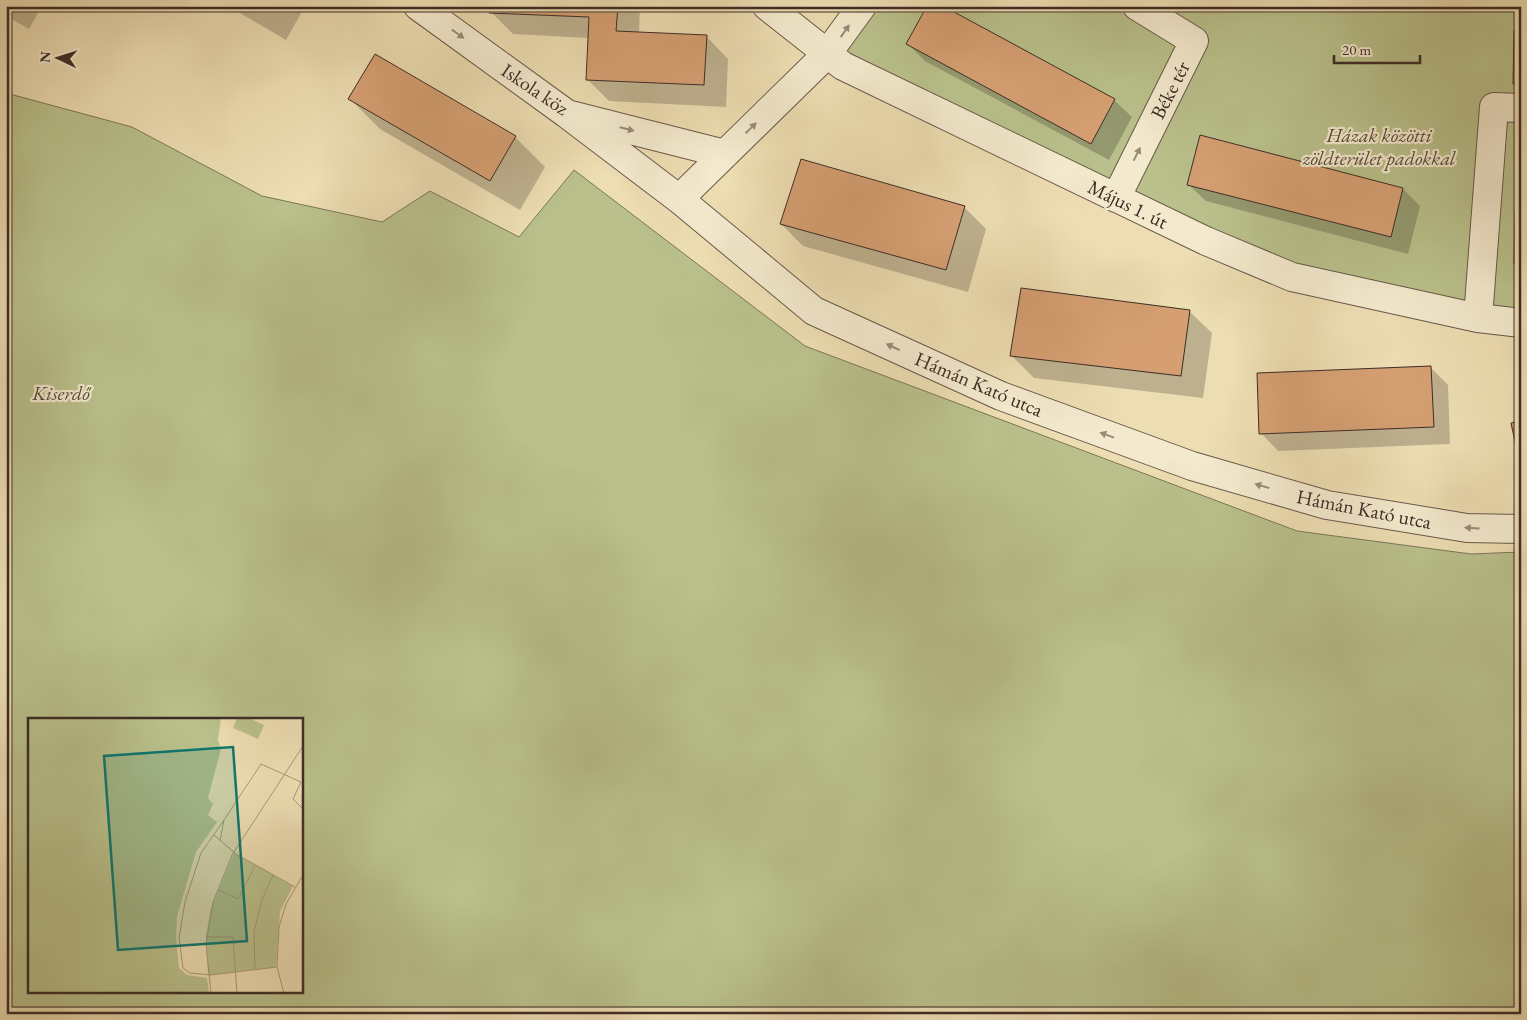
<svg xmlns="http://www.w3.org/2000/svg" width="1527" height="1020" font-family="'EB Garamond',serif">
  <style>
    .green { fill: #b9c08b; stroke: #7b7659; fill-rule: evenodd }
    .shadow { fill: #0003 }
    .building { fill: #d59f72; stroke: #3d2d27 }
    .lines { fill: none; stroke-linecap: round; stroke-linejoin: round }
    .minor-casing { stroke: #69594a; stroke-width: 30 }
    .minor { stroke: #f3e9cd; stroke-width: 28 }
    .oneway { fill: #988b7a }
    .labels { text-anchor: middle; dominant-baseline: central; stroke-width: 4.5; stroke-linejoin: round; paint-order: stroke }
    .street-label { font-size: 20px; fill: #3d2d27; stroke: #f3e9cd }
    .park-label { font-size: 20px; font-style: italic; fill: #564a3b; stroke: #f3e9cd }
    .inset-road { fill: none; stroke: #a7977a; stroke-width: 1 }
    .view { fill: #0f766e; fill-opacity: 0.15; stroke: #0f766e; stroke-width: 2.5 }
    .inset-edge { fill: none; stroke: #3d2d27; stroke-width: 2.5 }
  </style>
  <rect width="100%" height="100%" fill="#edddb2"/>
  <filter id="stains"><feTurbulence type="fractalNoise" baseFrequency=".004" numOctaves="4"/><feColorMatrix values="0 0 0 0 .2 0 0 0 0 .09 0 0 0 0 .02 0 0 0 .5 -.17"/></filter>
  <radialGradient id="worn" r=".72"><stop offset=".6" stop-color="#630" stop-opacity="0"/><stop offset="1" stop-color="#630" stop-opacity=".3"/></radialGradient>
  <path class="green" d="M 862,6 L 1521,6 L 1521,316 L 1251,259 L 827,54 Z
    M 6,93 L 132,127 L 262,196 L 382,222 L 430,191 L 519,237 L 574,170 L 805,346 L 1297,531 L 1471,554 L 1521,552 L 1521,1014 L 6,1014 ZM 29,719 L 301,719 L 301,991 L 29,991 Z"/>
  <path class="shadow" d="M 6,6 L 42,6 L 29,29 L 6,16 Z
    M 228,6 L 305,6 L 286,40 Z
    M 491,6 L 640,6 L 639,33 L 706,36 L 728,59 L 726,107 L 609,101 L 587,79 L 589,38 L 513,34 L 491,12 Z
    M 941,6 L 1114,100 L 1132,117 L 1109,160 L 925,61 L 908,44 Z
    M 1193,6 L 1201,6 L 1199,10 Z
    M 1521,33 L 1521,90 L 1514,83 Z
    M 350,99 L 515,137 L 545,167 L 520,210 L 380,129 Z
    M 1188,184 L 1403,189 L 1420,206 L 1408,254 L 1206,201 Z
    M 964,207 L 986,229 L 968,292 L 803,246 L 781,224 Z
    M 1521,212 L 1521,268 L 1515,263 Z
    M 1189,311 L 1212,333 L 1203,398 L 1034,378 L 1012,356 Z
    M 1431,368 L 1448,385 L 1450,444 L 1278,451 L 1261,433 Z"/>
  <path class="building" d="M 6,6 L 15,6 L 11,13 L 6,10 Z
    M 490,6 L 618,6 L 616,31 L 707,35 L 704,85 L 586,80 L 589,17 L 489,13 Z
    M 927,6 L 943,6 L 1115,99 L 1091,144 L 906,44 Z
    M 1514,31 L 1521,31 L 1521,84 L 1513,84 Z
    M 375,54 L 516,136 L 490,181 L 348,99 Z
    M 1200,135 L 1403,188 L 1391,237 L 1187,185 Z
    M 801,159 L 965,206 L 946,270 L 780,224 Z
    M 1515,211 L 1521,211 L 1521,263 L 1514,263 Z
    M 1021,288 L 1190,310 L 1181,376 L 1010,356 Z
    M 1431,366 L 1434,427 L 1259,434 L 1257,373 Z
    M 1521,421 L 1521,470 L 1511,423 Z"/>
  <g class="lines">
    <g class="minor-casing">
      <path id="minor" d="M 418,6 L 567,114 L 725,154
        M 767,6 L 843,66 L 1206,241 L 1292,277 L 1478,318 L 1521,323
        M 567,114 L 679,199 L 814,311 L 1001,396 L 1192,466 L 1327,505 L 1467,528 L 1521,529
        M 1116,198 L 1194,41 L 1137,6
        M 679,199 L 827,54 L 862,6
        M 1478,318 L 1494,107 L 1521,108"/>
    </g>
    <use href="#minor" class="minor"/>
  </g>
  <defs><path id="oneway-solid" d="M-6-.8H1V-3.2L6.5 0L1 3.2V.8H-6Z" transform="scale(1.25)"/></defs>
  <g class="oneway">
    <use href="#oneway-solid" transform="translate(845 31) rotate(-55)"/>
    <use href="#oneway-solid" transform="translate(458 34) rotate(36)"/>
    <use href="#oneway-solid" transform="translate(751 128) rotate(-44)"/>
    <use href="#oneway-solid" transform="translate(627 129) rotate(14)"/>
    <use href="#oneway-solid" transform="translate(1137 154) rotate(-63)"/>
    <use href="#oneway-solid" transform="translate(893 347) rotate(-155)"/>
    <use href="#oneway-solid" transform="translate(1107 435) rotate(-160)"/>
    <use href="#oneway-solid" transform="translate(1262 486) rotate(-164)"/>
    <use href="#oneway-solid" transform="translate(1472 528) rotate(-177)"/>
  </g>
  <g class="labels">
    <g class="street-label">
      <text transform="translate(535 89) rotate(34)">Iskola köz</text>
      <text transform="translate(1170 90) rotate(-63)">Béke tér</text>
      <text transform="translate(1128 204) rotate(26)">Május 1. út</text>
      <text transform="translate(979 384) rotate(23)">Hámán Kató utca</text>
      <text transform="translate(1364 509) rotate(11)">Hámán Kató utca</text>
    </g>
    <g class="park-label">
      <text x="1379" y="135">Házak közötti<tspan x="1379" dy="23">zöldterület padokkal</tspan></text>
      <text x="61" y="393">Kiserdő</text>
    </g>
  </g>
  <g transform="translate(28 718)">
    <rect width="275" height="275" fill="#edddb2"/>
    <path d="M 0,0 L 193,0 L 190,22 L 193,31 L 180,80 L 185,86 L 180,97 L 189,104 L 168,134 L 149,198 L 148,220 L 151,250 L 159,257 L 179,260 L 181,275 L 0,275 ZM 209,0 L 221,0 L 236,7 L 230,21 L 205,10 ZM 206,135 L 265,168 L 252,193 L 248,249 L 180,257 L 178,217 L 183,190 Z" fill="#b9c08b"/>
    <path class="inset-road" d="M 196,102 L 173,135 L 157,184 L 151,220 L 155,250 L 162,255 L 183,257 L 249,249M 186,117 L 208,136 L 267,169M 192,123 L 196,102 L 233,46 L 273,64 L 265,81 L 275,91M 190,172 L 210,181 L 227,148M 275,215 L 275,259M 178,219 L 205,219 L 209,275M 227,252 L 226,214 L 234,182 L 245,157M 183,275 L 178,226 L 185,184 L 204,137 L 275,28M 256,275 L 249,249 L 251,209 L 258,186 L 275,157"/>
    <path class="view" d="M 205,29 L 219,223 L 90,232 L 76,38 Z"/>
    <rect width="275" height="275" class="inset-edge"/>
  </g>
  <rect width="1527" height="1020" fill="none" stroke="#edddb2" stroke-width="25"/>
  <rect x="8" y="8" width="1512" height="1005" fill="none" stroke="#3d2d27" stroke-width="2.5"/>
  <rect x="12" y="12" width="1502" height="995" fill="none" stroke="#3d2d27"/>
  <g transform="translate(58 58) rotate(274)" stroke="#f3e9cd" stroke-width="4" paint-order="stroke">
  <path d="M0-4L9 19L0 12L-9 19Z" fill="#3d2d27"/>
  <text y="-8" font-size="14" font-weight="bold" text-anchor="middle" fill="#3d2d27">N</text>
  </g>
  <path d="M1334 55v8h86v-8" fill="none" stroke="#3d2d27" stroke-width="2.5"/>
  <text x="1342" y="55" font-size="15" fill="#3d2d27" stroke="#f3e9cd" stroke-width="4" paint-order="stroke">20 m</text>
  <rect width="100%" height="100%" filter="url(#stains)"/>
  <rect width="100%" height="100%" fill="url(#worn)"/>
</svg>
